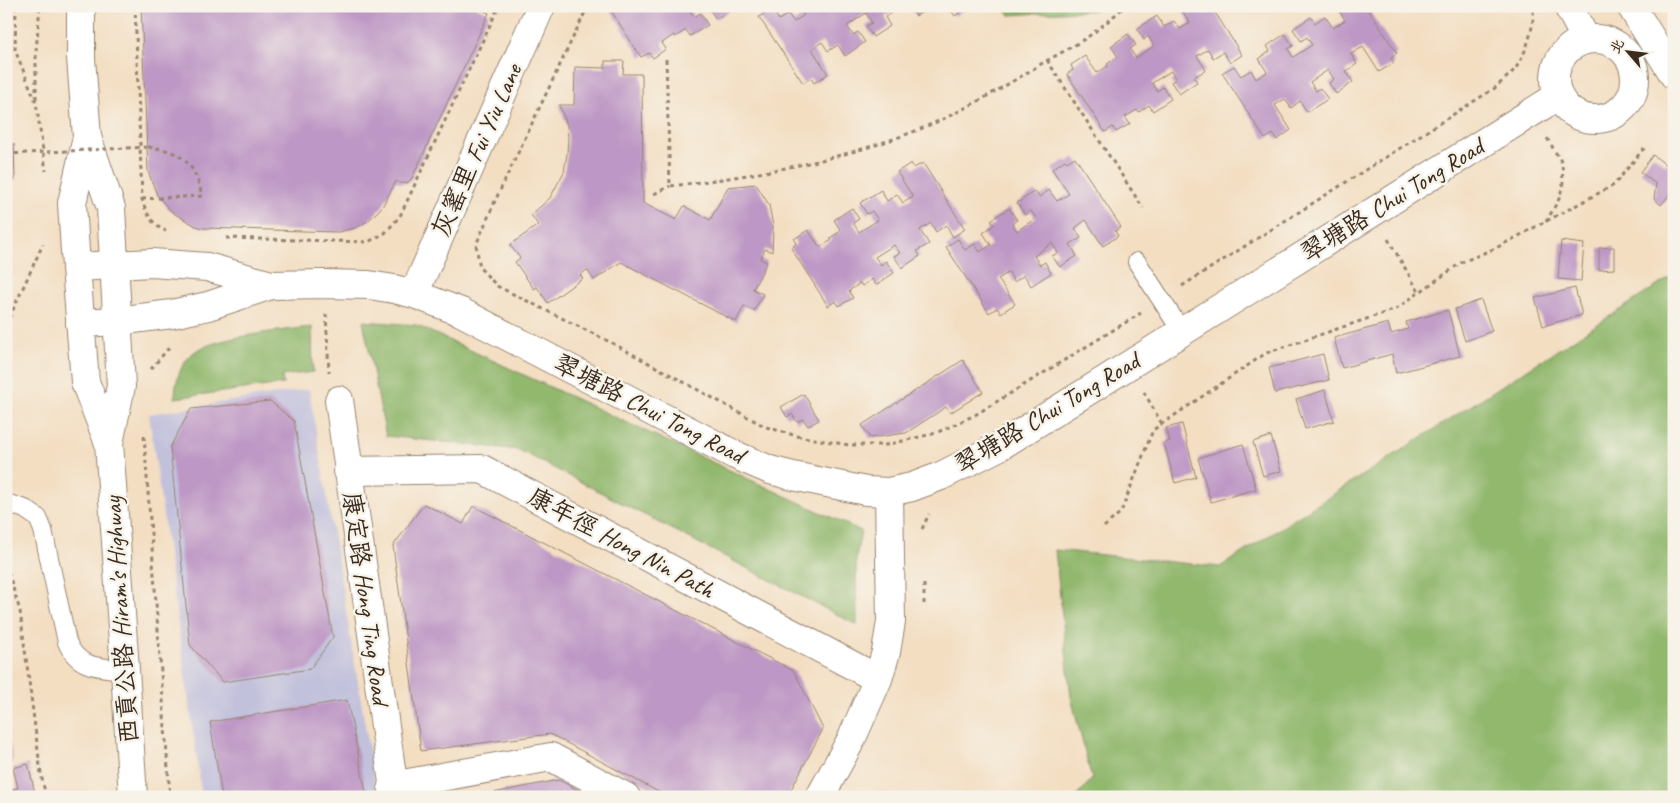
<svg xmlns="http://www.w3.org/2000/svg" width="1680" height="803" font-family="Caveat,'LXGW WenKai TC',sans-serif">
  <style>
    .industrial { fill: #c2c1dc }
    .forest { fill: #92b86e; stroke: #667146 }
    .building { fill: #bd97c5 }
    .lines { fill: none; stroke-linecap: round; stroke-linejoin: round }
    .lane-casing { stroke: #978470; stroke-width: 20 }
    .street-casing { stroke: #978470; stroke-width: 30 }
    .secondary-casing { stroke: #978470; stroke-width: 30 }
    .path { stroke: #978470; stroke-width: 3; stroke-dasharray: 4 4; stroke-linecap: butt }
    .lane { stroke: #fff; stroke-width: 18 }
    .street { stroke: #fff; stroke-width: 28 }
    .secondary { stroke: #fff; stroke-width: 28 }
    .path-bridge { stroke: #978470; stroke-width: 3; stroke-dasharray: 4 4; stroke-linecap: butt }
    .labels { text-anchor: middle; dominant-baseline: central; stroke-width: 5; stroke-linejoin: round; paint-order: stroke }
    .street-label { font-size: 25px; fill: #3b2a1e; stroke: #f7f3e8 }
  </style>
  <rect width="100%" height="100%" fill="#f7f3e8"/>
  <filter id="ink" filterUnits="userSpaceOnUse"><feTurbulence type="fractalNoise" baseFrequency=".02" numOctaves="2"/><feDisplacementMap in="SourceGraphic" scale="10" xChannelSelector="R" yChannelSelector="G"/><feConvolveMatrix kernelMatrix="1 2 1 2 8 2 1 2 1" color-interpolation-filters="sRGB"/></filter>
  <filter id="wash" filterUnits="userSpaceOnUse"><feTurbulence type="fractalNoise" baseFrequency=".0096" numOctaves="4" result="noise"/><feDisplacementMap in="SourceGraphic" scale="20" xChannelSelector="R" yChannelSelector="G"/><feGaussianBlur stdDeviation="1.12" result="paint"/><feColorMatrix in="noise" values="0 0 0 0 0 0 0 0 0 0 0 0 0 0 0 0 0 1.4 0 .05"/><feComposite in="paint" operator="in"/></filter>
  <g filter="url(#wash)">
    <rect width="100%" height="100%" fill="#f3dec2"/>
    <path class="industrial" d="M 309,389 L 377,797 L 202,797 L 149,414 Z"/>
    <path class="forest" d="M 1003,6 L 1105,6 L 1095,10 L 1009,15 Z
      M 1674,275 L 1674,797 L 1076,797 L 1092,779 L 1071,697 L 1055,550 L 1220,567 Z
      M 363,321 L 416,325 L 861,531 L 856,558 L 857,625 L 519,450 L 386,436 Z
      M 312,327 L 313,372 L 282,376 L 283,384 L 175,398 C 175,381 180,365 193,353 C 213,337 285,330 312,327 Z"/>
    <g id="blocks">
      <path class="building" d="M 141,6 L 474,6 L 489,13 L 412,178 L 407,183 L 400,183 L 396,181 L 382,207 L 368,221 L 355,228 L 338,232 L 203,228 L 196,226 L 175,214 L 168,208 L 157,195 L 148,171 Z
        M 608,6 L 693,6 L 689,9 L 694,17 L 700,13 L 708,25 L 690,36 L 686,30 L 675,37 L 674,35 L 662,43 L 666,49 L 653,58 L 649,53 L 641,57 Z
        M 710,6 L 733,6 L 734,8 L 716,19 L 708,7 Z
        M 799,6 L 894,6 L 896,10 L 885,17 L 890,26 L 873,37 L 866,26 L 872,23 L 866,13 L 847,26 L 853,35 L 858,32 L 865,42 L 845,56 L 838,45 L 828,51 L 822,42 L 812,49 L 828,74 L 814,83 L 811,78 L 803,83 L 759,17 L 772,9 L 779,20 L 788,14 L 794,22 L 804,15 Z
        M 910,6 L 932,6 L 916,16 Z
        M 948,6 L 970,6 L 955,16 Z
        M 1179,6 L 1211,6 L 1242,55 L 1230,63 L 1223,52 L 1213,58 L 1208,49 L 1197,56 L 1206,70 L 1194,77 L 1197,82 L 1179,94 L 1171,82 L 1176,79 L 1171,71 L 1152,83 L 1157,91 L 1163,87 L 1171,99 L 1153,111 L 1149,105 L 1139,112 L 1137,110 L 1125,117 L 1130,124 L 1116,132 L 1113,127 L 1105,132 L 1067,74 L 1073,70 L 1071,65 L 1085,56 L 1097,73 L 1108,66 L 1107,64 L 1118,57 L 1111,46 L 1128,34 L 1136,45 L 1130,49 L 1136,58 L 1154,46 L 1148,36 L 1144,40 L 1137,29 L 1157,16 L 1164,27 L 1174,21 L 1180,29 L 1190,23 Z
        M 1336,6 L 1366,6 L 1397,53 L 1391,58 L 1394,63 L 1379,72 L 1363,47 L 1351,54 L 1357,64 L 1346,71 L 1353,82 L 1336,94 L 1329,83 L 1334,79 L 1328,70 L 1310,82 L 1316,91 L 1320,88 L 1328,99 L 1307,112 L 1300,101 L 1291,108 L 1285,99 L 1275,105 L 1291,130 L 1277,140 L 1273,134 L 1265,139 L 1222,73 L 1234,66 L 1241,76 L 1251,70 L 1256,79 L 1267,72 L 1259,59 L 1270,51 L 1267,46 L 1285,34 L 1293,46 L 1288,49 L 1293,57 L 1312,45 L 1307,37 L 1301,41 L 1293,29 L 1311,17 L 1315,23 L 1325,16 L 1333,28 L 1345,20 Z
        M 605,61 L 624,61 L 623,74 L 642,74 L 643,203 L 676,220 L 684,206 L 710,220 L 728,187 L 756,184 L 769,205 L 773,226 L 772,252 L 765,249 L 760,259 L 767,262 L 753,289 L 763,294 L 754,311 L 744,306 L 736,322 L 621,262 L 594,280 L 587,270 L 580,275 L 583,278 L 548,303 L 537,287 L 534,289 L 515,262 L 520,258 L 510,245 L 538,225 L 531,215 L 550,198 L 564,172 L 567,154 L 568,137 L 567,125 L 559,105 L 574,105 L 575,67 L 605,68 Z
        M 14,144 L 15,180 L 6,180 L 6,145 Z
        M 1653,155 L 1666,165 L 1668,162 L 1674,166 L 1674,189 L 1661,205 L 1654,199 L 1656,184 L 1640,172 Z
        M 1075,157 L 1121,227 L 1115,231 L 1118,236 L 1103,246 L 1086,220 L 1075,228 L 1081,238 L 1070,244 L 1077,256 L 1060,267 L 1052,256 L 1058,253 L 1052,243 L 1034,256 L 1040,265 L 1045,262 L 1051,273 L 1031,286 L 1024,275 L 1014,282 L 1009,272 L 998,279 L 1015,304 L 1001,313 L 997,308 L 989,313 L 946,247 L 958,239 L 965,250 L 975,244 L 980,252 L 991,245 L 983,233 L 994,225 L 991,220 L 1009,208 L 1017,220 L 1012,223 L 1017,231 L 1036,218 L 1031,211 L 1025,215 L 1017,203 L 1035,191 L 1039,197 L 1049,190 L 1057,201 L 1069,194 L 1052,169 L 1065,160 L 1067,162 Z
        M 911,163 L 914,168 L 923,163 L 965,229 L 953,237 L 946,225 L 936,232 L 931,223 L 920,230 L 929,244 L 917,251 L 920,256 L 902,268 L 894,256 L 900,253 L 894,245 L 875,257 L 881,265 L 886,261 L 894,273 L 876,285 L 872,279 L 862,286 L 860,283 L 849,291 L 853,298 L 839,306 L 836,301 L 828,306 L 791,248 L 796,244 L 794,239 L 808,230 L 820,247 L 832,240 L 830,238 L 841,231 L 834,220 L 852,208 L 859,219 L 853,223 L 859,232 L 878,220 L 872,211 L 867,214 L 860,203 L 881,190 L 887,201 L 897,194 L 903,203 L 913,197 L 897,172 Z
        M 1561,241 L 1584,244 L 1581,281 L 1558,279 Z
        M 1614,247 L 1614,269 L 1599,270 L 1599,248 Z
        M 1575,288 L 1582,315 L 1543,326 L 1535,298 Z
        M 1481,300 L 1492,331 L 1465,341 L 1455,309 Z
        M 1448,310 L 1460,356 L 1396,373 L 1392,354 L 1342,368 L 1334,338 L 1388,323 L 1391,334 L 1408,329 L 1406,322 Z
        M 1323,354 L 1329,380 L 1275,393 L 1269,368 Z
        M 963,360 L 983,392 L 950,413 L 946,407 L 906,433 L 870,438 L 862,425 Z
        M 1325,390 L 1334,421 L 1305,429 L 1296,399 Z
        M 804,394 L 819,420 L 808,426 L 803,419 L 797,422 L 792,414 L 787,417 L 781,407 Z
        M 270,401 L 294,421 L 333,637 L 310,669 L 223,682 L 190,645 L 170,447 L 191,409 Z
        M 1182,424 L 1196,477 L 1175,483 L 1164,443 L 1170,441 L 1166,428 Z
        M 1271,436 L 1281,471 L 1263,476 L 1253,442 Z
        M 1243,444 L 1256,489 L 1211,502 L 1198,458 Z
        M 424,504 L 463,524 L 473,506 L 794,671 L 823,729 L 787,797 L 668,797 L 550,734 L 421,751 L 393,546 Z
        M 347,700 L 367,797 L 222,797 L 210,722 Z
        M 6,737 L 8,737 L 13,759 L 6,761 Z
        M 28,764 L 36,797 L 11,797 L 10,790 L 18,788 L 13,768 Z
        M 559,780 L 591,797 L 478,797 L 478,796 Z"/>
    </g>
  </g>
  <g filter="url(#ink)">
    <use href="#blocks" fill-opacity="0" stroke="#978470" stroke-width="1"/>
    <g class="lines">
      <g class="lane-casing">
        <path id="lane" d="M 1137,262 L 1182,332
          M 6,503 L 25,509 L 38,518 L 43,530 L 67,642 C 78,669 100,667 125,670"/>
      </g>
      <g class="street-casing">
        <path id="street" d="M 1568,6 L 1586,39
          M 1631,6 L 1674,75
          M1555 79a40 40 0 1 1 80 0a40 40 0 1 1-80 0Z
          M 76,267 L 152,263 L 207,267 L 271,285
          M 414,294 L 541,6
          M 80,323 L 118,321 L 172,314 L 208,306 L 271,285 L 323,284 L 369,285 L 394,289 L 414,294 L 461,312 L 735,455 L 770,470 L 793,476 L 866,491 L 889,492 L 912,487 L 941,476 L 1000,446 L 1558,96
          M 339,400 L 395,797
          M 348,471 L 482,469 L 878,679
          M 392,786 L 551,757 L 626,797
          M 820,797 L 851,740 L 878,679 L 886,652 L 891,622 L 889,492"/>
      </g>
      <g class="secondary-casing">
        <path id="secondary" d="M 81,6 L 81,58 L 87,137 L 111,208 L 121,386 L 109,443 L 125,670 L 133,797
          M 87,137 L 72,203 L 76,267 L 85,382 L 109,443"/>
      </g>
      <path class="path" d="M 16,6 L 15,50 L 36,102 L 46,171
        M 135,6 L 142,199 C 146,212 152,226 166,231
        M 588,6 L 495,201 L 476,245 L 480,268 L 497,286 L 614,344 L 766,427 L 797,436 L 849,445 L 886,445 L 936,433 L 975,415 L 1141,313
        M 666,59 L 670,186 C 752,176 833,162 910,133 C 957,115 999,90 1041,64 C 1058,54 1077,45 1093,33 C 1104,25 1115,15 1125,6
        M 1047,60 L 1143,208
        M 36,99 L 36,51 L 40,6
        M 6,132 L 8,173
        M 654,194 L 670,186
        M 142,199 L 202,196 C 195,163 181,150 148,147
        M 1546,222 L 1559,199 L 1563,184 L 1562,163 L 1547,138
        M 226,238 L 368,242 L 385,233 L 400,216 L 499,6
        M 1388,239 L 1419,292
        M 1182,286 L 1495,88 C 1501,82 1509,76 1515,69 C 1525,57 1537,21 1532,6
        M 326,314 L 329,372
        M 6,325 L 43,244
        M 151,369 L 167,350 L 172,346
        M 1144,392 L 1162,424
        M 144,436 L 170,797
        M 1104,527 L 1121,512 L 1153,430 L 1266,353 L 1396,309 L 1462,262 L 1496,248 L 1614,185 L 1645,147
        M 922,529 L 929,514
        M 6,565 L 20,611 L 41,774 L 46,797
        M 924,604 L 924,583"/>
      <use href="#lane" class="lane"/>
      <use href="#street" class="street"/>
      <use href="#secondary" class="secondary"/>
      <path class="path-bridge" d="M 7,154 L 148,147"/>
    </g>
  </g>
  <g class="labels">
    <g class="street-label">
      <text transform="translate(477 150) rotate(-66)">灰窰里 Fui Yiu Lane</text>
      <text transform="translate(1392 200) rotate(-32)">翠塘路 Chui Tong Road</text>
      <text transform="translate(649 409) rotate(27)">翠塘路 Chui Tong Road</text>
      <text transform="translate(1047 413) rotate(-31)">翠塘路 Chui Tong Road</text>
      <text transform="translate(621 543) rotate(28)">康年徑 Hong Nin Path</text>
      <text transform="translate(366 598) rotate(82)">康定路 Hong Ting Road</text>
      <text transform="translate(121 620) rotate(-94)">西貢公路 Hiram's Highway</text>
    </g>
  </g>
  <rect width="1680" height="803" fill="none" stroke="#f7f3e8" stroke-width="25"/>
  <g transform="translate(1628 52) rotate(298)" stroke="#f7f3e8" stroke-width="4" paint-order="stroke">
  <path d="M0-4L9 19L0 12L-9 19Z" fill="#3b2a1e"/>
  <text y="-8" font-size="14" font-weight="bold" text-anchor="middle" fill="#3b2a1e">北</text>
  </g>
</svg>
